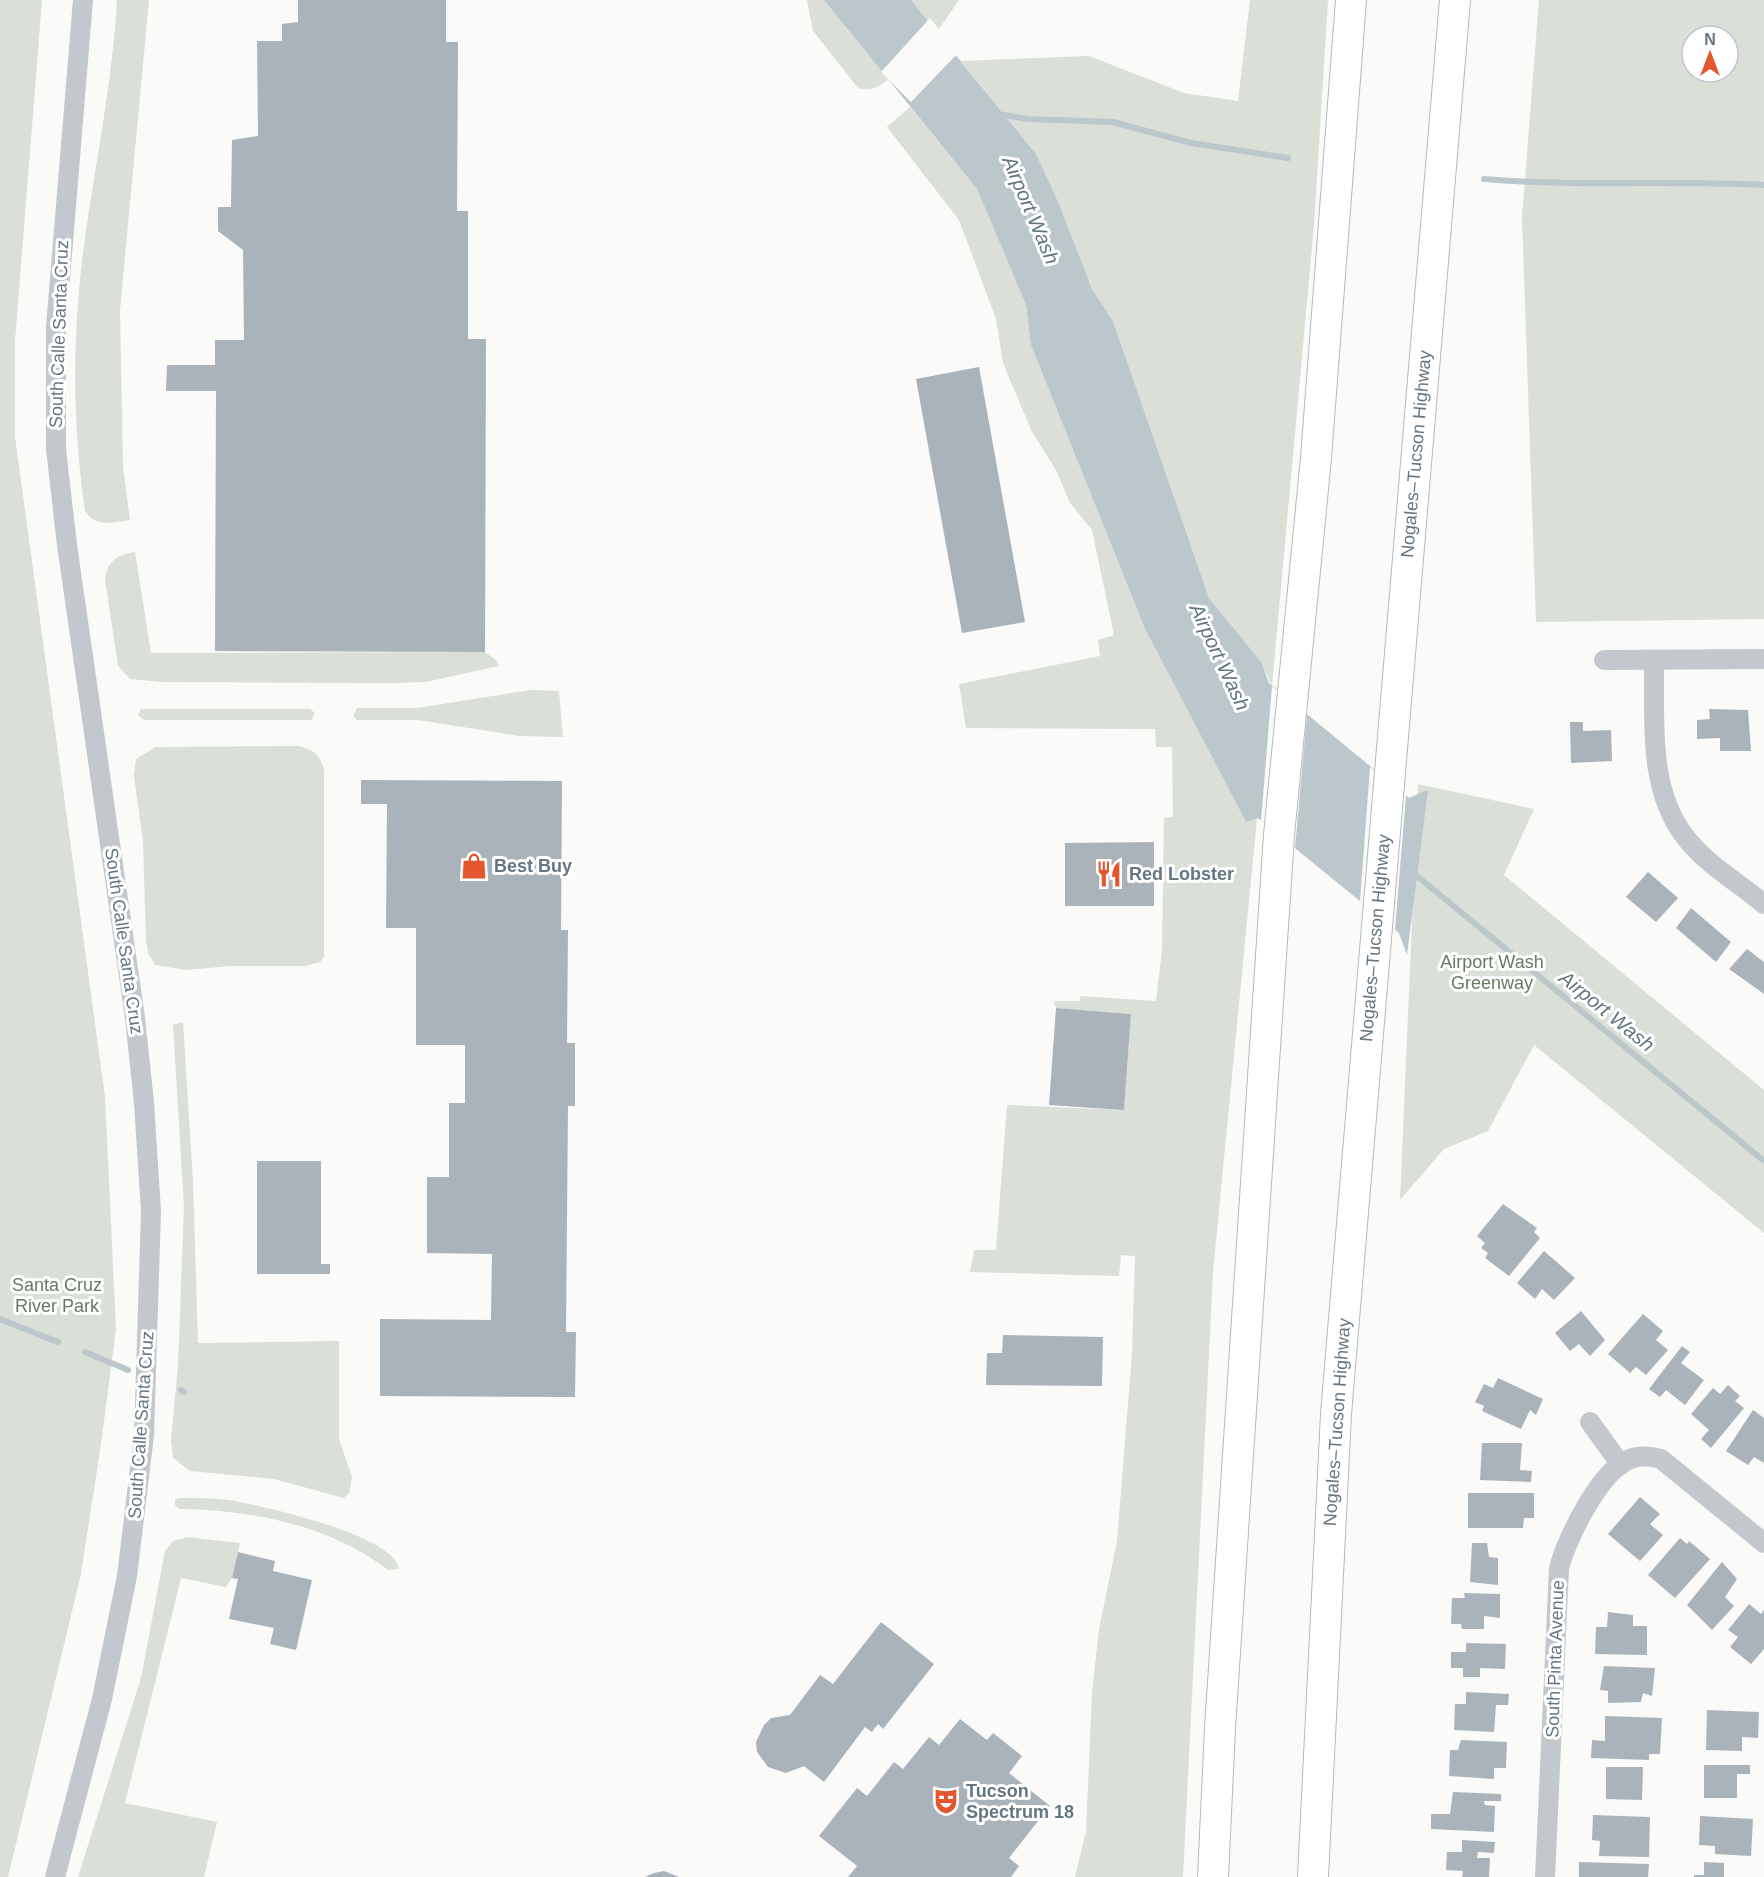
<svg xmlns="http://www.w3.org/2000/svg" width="1764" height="1877" font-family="Helvetica,sans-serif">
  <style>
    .green { fill: #dadfd7; fill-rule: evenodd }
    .water { fill: #bbc7cb }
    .pier { fill: #fafaf8 }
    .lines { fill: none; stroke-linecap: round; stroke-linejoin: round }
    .stream { stroke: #bbc7cb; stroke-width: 6 }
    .building { fill: #aab3b9 }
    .highway-casing { stroke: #b4b9bd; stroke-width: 32 }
    .minor { stroke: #c3c8cc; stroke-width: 20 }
    .highway { stroke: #fff; stroke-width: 30 }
    .labels { text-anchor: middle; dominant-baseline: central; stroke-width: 6; stroke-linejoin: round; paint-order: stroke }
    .street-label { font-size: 18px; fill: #657683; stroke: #fff }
    .poi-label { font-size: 18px; font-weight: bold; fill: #657683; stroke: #fff; text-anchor: start }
    .park-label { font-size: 18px; fill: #687a64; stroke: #fff }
    .water-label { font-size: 20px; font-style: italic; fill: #60757c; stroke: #fff }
  </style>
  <rect width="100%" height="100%" fill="#fafaf8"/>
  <path class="green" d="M 0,0 L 42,0 L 15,341 L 15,437 L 105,1097 L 116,1329 L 101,1444 L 81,1574 L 8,1877 L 0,1877 Z
    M 117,0 L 149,0 L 120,310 L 123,467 L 130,520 C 112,523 96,527 85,511 C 73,428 72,344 82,261 C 93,174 112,88 117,0 Z
    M 807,0 L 824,0 L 888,79 C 880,87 869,92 858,88 L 813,31 Z
    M 911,0 L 959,0 L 937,32 Z
    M 1250,0 L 1328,0 L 1314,225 L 1272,686 L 1262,663 L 1209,598 L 1113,321 L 1092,289 L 1036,154 L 961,61 L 1089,56 L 1184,93 L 1238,101 Z
    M 1539,0 L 1764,0 L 1764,619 L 1536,622 L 1522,217 ZM 1692,36 L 1728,36 L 1728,72 L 1692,72 Z
    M 910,107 L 977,189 L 1026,305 L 1031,345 L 1145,629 L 1246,822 L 1257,818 L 1213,1272 L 1183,1877 L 1075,1877 L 1086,1831 L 1092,1693 L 1099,1629 L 1117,1541 L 1132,1354 L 1135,1256 L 1121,1255 L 1119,1276 L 970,1272 L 974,1250 L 996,1250 L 1007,1105 L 1124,1110 L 1131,1014 L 1056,1008 L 1054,1001 L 1080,1001 L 1080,996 L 1156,1001 L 1162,950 L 1164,818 L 1173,817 L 1172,747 L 1156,747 L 1155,729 L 966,728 L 959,684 L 1100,656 L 1098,640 L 1114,635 L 1092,530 L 1070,503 L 1056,470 L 1032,432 L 1003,363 L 996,319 L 959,220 L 887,127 Z
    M 135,552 L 151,653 L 485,652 L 496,660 L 499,666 L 426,682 L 391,683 L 163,682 L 130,679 L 118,666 L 105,579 C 107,561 118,554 135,552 Z
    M 530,690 L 559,691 L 563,737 L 519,736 L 418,720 L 357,720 L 353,716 L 357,708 L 417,708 Z
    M 141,709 L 310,709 L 315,713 L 311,720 L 144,720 L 138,715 Z
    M 299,746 C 314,750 320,755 324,770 L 324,957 L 320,962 L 306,966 L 230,966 L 186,970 L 155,965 L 148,953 L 146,940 L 143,842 L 134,775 L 136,759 L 155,747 Z
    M 1418,784 L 1534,809 L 1504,875 L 1764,1090 L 1764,1233 L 1534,1045 L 1488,1131 L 1444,1149 L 1400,1200 Z
    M 183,1022 L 193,1182 L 198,1343 L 339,1341 L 339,1439 L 352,1477 L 349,1493 L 344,1498 L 274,1479 L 190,1471 L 173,1458 L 171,1440 L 178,1366 L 184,1207 L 173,1025 Z
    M 179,1498 C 196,1498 213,1498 229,1500 C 260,1505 395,1535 399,1569 L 388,1570 C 330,1525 252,1510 180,1509 L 175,1505 L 175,1500 Z
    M 187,1537 L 240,1543 L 232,1578 L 226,1587 L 181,1578 L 125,1803 L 217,1822 L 204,1877 L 78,1877 L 141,1678 L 165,1551 L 173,1541 Z"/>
  <path class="water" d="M 824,0 L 911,0 L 1036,154 L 1058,202 L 1092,289 L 1113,321 L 1209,598 L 1262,663 L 1269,683 L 1409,798 L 1428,790 L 1407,955 L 1399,933 L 1258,818 L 1246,822 L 1145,629 L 1031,345 L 1026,305 L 977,189 Z"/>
  <path class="pier" d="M 930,18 L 958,53 L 911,102 L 881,72 Z
    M 1272,686 L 1307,715 L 1295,848 L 1261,821 Z
    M 1370,767 L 1406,795 L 1395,930 L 1360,901 Z"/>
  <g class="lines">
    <path class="stream" d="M 997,114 L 1029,119 L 1113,122 L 1191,143 L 1288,158
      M 1484,179 C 1577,187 1670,180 1764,185
      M 1412,872 L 1764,1161
      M 0,1319 L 58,1342
      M 85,1352 L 128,1370
      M 181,1390 L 184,1392"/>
  </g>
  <path class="building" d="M 298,0 L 446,0 L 446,42 L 458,42 L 457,211 L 468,211 L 468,339 L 486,339 L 485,652 L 215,651 L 216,391 L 166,391 L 167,365 L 215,365 L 215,340 L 244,340 L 243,250 L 218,231 L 218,207 L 231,207 L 232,140 L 258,136 L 257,41 L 282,41 L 282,24 L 298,22 Z
    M 979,367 L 1025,622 L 962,633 L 916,379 Z
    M 1709,709 L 1748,710 L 1751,751 L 1720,751 L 1720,738 L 1697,739 L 1697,720 L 1710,719 Z
    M 1570,722 L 1583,722 L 1583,731 L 1611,730 L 1612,761 L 1571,763 Z
    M 361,780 L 562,781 L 561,930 L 568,930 L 567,1043 L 575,1043 L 575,1106 L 568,1106 L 566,1332 L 576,1332 L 575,1397 L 380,1396 L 380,1319 L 491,1320 L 492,1254 L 427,1253 L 427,1177 L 449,1177 L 449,1103 L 465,1103 L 465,1045 L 416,1045 L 416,928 L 386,928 L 387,804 L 361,804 Z
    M 1154,842 L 1154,906 L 1065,906 L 1065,843 Z
    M 1648,872 L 1678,898 L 1656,922 L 1626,897 Z
    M 1691,908 L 1731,942 L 1716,962 L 1676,928 Z
    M 1747,949 L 1764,962 L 1764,994 L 1729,969 Z
    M 1056,1008 L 1131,1014 L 1124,1110 L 1049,1105 Z
    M 257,1161 L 321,1161 L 321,1264 L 330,1264 L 330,1274 L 257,1274 Z
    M 1503,1204 L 1537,1228 L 1534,1232 L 1540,1238 L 1509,1276 L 1485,1258 L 1488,1253 L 1481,1248 L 1485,1243 L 1477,1236 Z
    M 1544,1251 L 1575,1278 L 1554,1300 L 1542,1289 L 1535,1299 L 1517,1283 Z
    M 1581,1311 L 1605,1340 L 1590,1356 L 1579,1344 L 1570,1351 L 1555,1333 Z
    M 1643,1314 L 1663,1331 L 1656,1340 L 1668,1350 L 1646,1375 L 1636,1367 L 1630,1373 L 1608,1354 Z
    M 1003,1335 L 1103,1337 L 1102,1386 L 986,1385 L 987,1353 L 1002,1353 Z
    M 1682,1346 L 1690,1352 L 1681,1363 L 1704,1380 L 1685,1405 L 1666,1390 L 1660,1397 L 1649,1389 Z
    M 1498,1378 L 1543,1399 L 1536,1415 L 1530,1410 L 1521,1429 L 1482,1411 L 1484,1406 L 1475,1402 L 1484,1384 L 1493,1388 Z
    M 1728,1385 L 1740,1396 L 1735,1401 L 1744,1408 L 1711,1448 L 1701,1439 L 1709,1430 L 1691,1414 L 1713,1388 L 1720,1394 Z
    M 1753,1410 L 1764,1418 L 1764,1463 L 1754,1457 L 1748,1465 L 1726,1451 Z
    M 1482,1443 L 1522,1443 L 1520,1470 L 1532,1471 L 1531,1482 L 1480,1480 Z
    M 1468,1493 L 1534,1493 L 1534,1518 L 1524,1518 L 1523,1528 L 1468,1528 Z
    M 1640,1497 L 1660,1514 L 1650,1524 L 1663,1535 L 1640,1561 L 1608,1534 Z
    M 1680,1538 L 1687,1544 L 1689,1541 L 1710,1559 L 1675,1598 L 1648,1575 Z
    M 1472,1543 L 1487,1543 L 1489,1557 L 1498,1558 L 1498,1585 L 1470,1582 Z
    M 238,1552 L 275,1561 L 273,1571 L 312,1580 L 296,1650 L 270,1644 L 274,1628 L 229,1619 L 238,1579 L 232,1578 Z
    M 1722,1562 L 1737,1579 L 1725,1597 L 1734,1606 L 1712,1630 L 1687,1605 Z
    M 1464,1593 L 1500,1594 L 1500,1618 L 1484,1616 L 1484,1629 L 1462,1629 L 1461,1624 L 1451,1624 L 1452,1598 L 1465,1598 Z
    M 1749,1604 L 1761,1614 L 1764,1610 L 1764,1649 L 1751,1664 L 1730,1647 L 1738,1637 L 1728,1630 Z
    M 1608,1612 L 1633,1615 L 1633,1626 L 1647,1626 L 1647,1655 L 1595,1654 L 1596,1627 L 1607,1627 Z
    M 881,1622 L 934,1664 L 883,1729 L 878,1724 L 872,1732 L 865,1727 L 824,1782 L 804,1766 L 786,1773 L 768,1767 L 757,1752 L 756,1742 L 764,1725 L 771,1718 L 790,1715 L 820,1675 L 833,1684 Z
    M 1466,1643 L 1506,1644 L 1505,1669 L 1480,1668 L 1480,1677 L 1463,1677 L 1463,1668 L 1451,1668 L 1451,1652 L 1466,1652 Z
    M 1604,1666 L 1655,1668 L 1652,1696 L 1643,1693 L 1641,1702 L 1608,1703 L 1608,1691 L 1600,1690 Z
    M 1466,1692 L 1509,1694 L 1508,1705 L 1496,1705 L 1494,1732 L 1454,1730 L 1455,1704 L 1466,1704 Z
    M 1707,1710 L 1759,1712 L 1758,1738 L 1742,1737 L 1742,1751 L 1706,1750 Z
    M 1605,1716 L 1662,1718 L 1660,1754 L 1649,1754 L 1649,1760 L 1591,1758 L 1592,1740 L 1605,1741 Z
    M 960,1719 L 987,1740 L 993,1733 L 1022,1756 L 1009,1773 L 1050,1806 L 1009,1858 L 1019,1866 L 1011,1877 L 848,1877 L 857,1866 L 819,1836 L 857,1788 L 867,1796 L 894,1762 L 903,1769 L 929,1737 L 939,1745 Z
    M 1461,1740 L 1507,1742 L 1506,1768 L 1494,1768 L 1494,1779 L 1449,1776 L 1450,1750 L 1458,1750 Z
    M 1704,1765 L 1750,1765 L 1750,1774 L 1737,1774 L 1737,1798 L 1704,1798 Z
    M 1606,1767 L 1643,1767 L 1642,1800 L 1606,1799 Z
    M 1453,1792 L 1501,1794 L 1501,1801 L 1484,1801 L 1485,1805 L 1495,1806 L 1494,1832 L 1431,1829 L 1431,1814 L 1450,1814 Z
    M 1593,1815 L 1650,1817 L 1649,1857 L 1599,1856 L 1600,1841 L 1592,1840 Z
    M 1700,1816 L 1753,1819 L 1751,1856 L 1715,1854 L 1715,1846 L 1699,1845 Z
    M 1462,1840 L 1495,1842 L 1494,1853 L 1478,1852 L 1477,1858 L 1490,1858 L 1489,1877 L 1462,1877 L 1463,1871 L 1446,1870 L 1447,1852 L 1462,1852 Z
    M 1579,1862 L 1649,1864 L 1648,1877 L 1579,1877 Z
    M 1704,1862 L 1724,1863 L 1724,1877 L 1694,1877 L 1694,1875 L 1704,1875 Z
    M 664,1871 L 679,1877 L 645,1877 L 654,1873 Z"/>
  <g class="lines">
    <g class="highway-casing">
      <path id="highway" d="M 1213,1877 L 1220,1728 L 1279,835 L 1316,458 L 1351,0
        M 1313,1877 L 1336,1414 L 1455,0"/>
    </g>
    <path class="minor" d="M 1604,660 L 1764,659
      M 1654,660 C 1655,719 1647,789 1686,838 C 1706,864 1739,883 1764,904
      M 1590,1422 L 1621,1465
      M 55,1877 L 102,1699 L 127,1576 L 144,1435 L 151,1211 L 144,1103 L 135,1018 L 67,545 L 56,449 L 56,327 L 83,0
      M 1545,1877 L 1559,1568 C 1567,1538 1601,1467 1633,1458 C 1643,1455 1652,1457 1661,1459 L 1764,1543"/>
    <use href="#highway" class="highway"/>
  </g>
  <defs>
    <g id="shop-bare" transform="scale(2.07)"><path d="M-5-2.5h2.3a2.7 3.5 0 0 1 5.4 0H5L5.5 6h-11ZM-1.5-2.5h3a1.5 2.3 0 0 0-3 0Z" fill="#e4572e" stroke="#fff" stroke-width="2.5" paint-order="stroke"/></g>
    <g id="restaurant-bare" transform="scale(2.07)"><path d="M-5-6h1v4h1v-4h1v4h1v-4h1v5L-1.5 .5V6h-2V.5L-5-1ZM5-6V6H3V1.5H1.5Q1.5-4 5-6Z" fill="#e4572e" stroke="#fff" stroke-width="2.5" paint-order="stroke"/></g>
    <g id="theatre-bare" transform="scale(2.07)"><path d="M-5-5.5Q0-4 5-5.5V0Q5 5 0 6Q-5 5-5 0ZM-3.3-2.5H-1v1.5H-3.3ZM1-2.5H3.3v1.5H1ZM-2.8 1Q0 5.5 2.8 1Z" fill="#e4572e" stroke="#fff" stroke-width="2.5" paint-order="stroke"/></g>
  </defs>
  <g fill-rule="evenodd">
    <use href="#shop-bare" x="474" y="866"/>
    <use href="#restaurant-bare" x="1109" y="874"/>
    <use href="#theatre-bare" x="946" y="1801"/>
  </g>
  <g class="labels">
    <g class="street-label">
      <text transform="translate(59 334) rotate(-88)">South Calle Santa Cruz</text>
      <text transform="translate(1416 454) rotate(-85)">Nogales–Tucson Highway</text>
      <text transform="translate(1375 938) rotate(-85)">Nogales–Tucson Highway</text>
      <text transform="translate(124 941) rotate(82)">South Calle Santa Cruz</text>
      <text transform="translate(1337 1422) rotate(-86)">Nogales–Tucson Highway</text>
      <text transform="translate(141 1425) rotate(-86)">South Calle Santa Cruz</text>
      <text transform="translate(1555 1659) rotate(-88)">South Pinta Avenue</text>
    </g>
    <g class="poi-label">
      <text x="494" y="866">Best Buy</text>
      <text x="1129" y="874">Red Lobster</text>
      <text x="966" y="1791">Tucson<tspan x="966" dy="21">Spectrum 18</tspan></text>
    </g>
    <g class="park-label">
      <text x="1492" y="962">Airport Wash<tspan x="1492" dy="21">Greenway</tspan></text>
      <text x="57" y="1285">Santa Cruz<tspan x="57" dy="21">River Park</tspan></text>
    </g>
    <g class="water-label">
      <text transform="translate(1031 210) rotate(67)">Airport Wash</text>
      <text transform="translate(1220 657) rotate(65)">Airport Wash</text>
      <text transform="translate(1607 1011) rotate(39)">Airport Wash</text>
    </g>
  </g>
  <g transform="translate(1710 54)"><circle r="28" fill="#ffffff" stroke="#c1c8cd" stroke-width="1.5"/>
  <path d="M0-4.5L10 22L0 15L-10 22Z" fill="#e4572e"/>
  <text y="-9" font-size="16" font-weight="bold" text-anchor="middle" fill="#657683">N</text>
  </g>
</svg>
